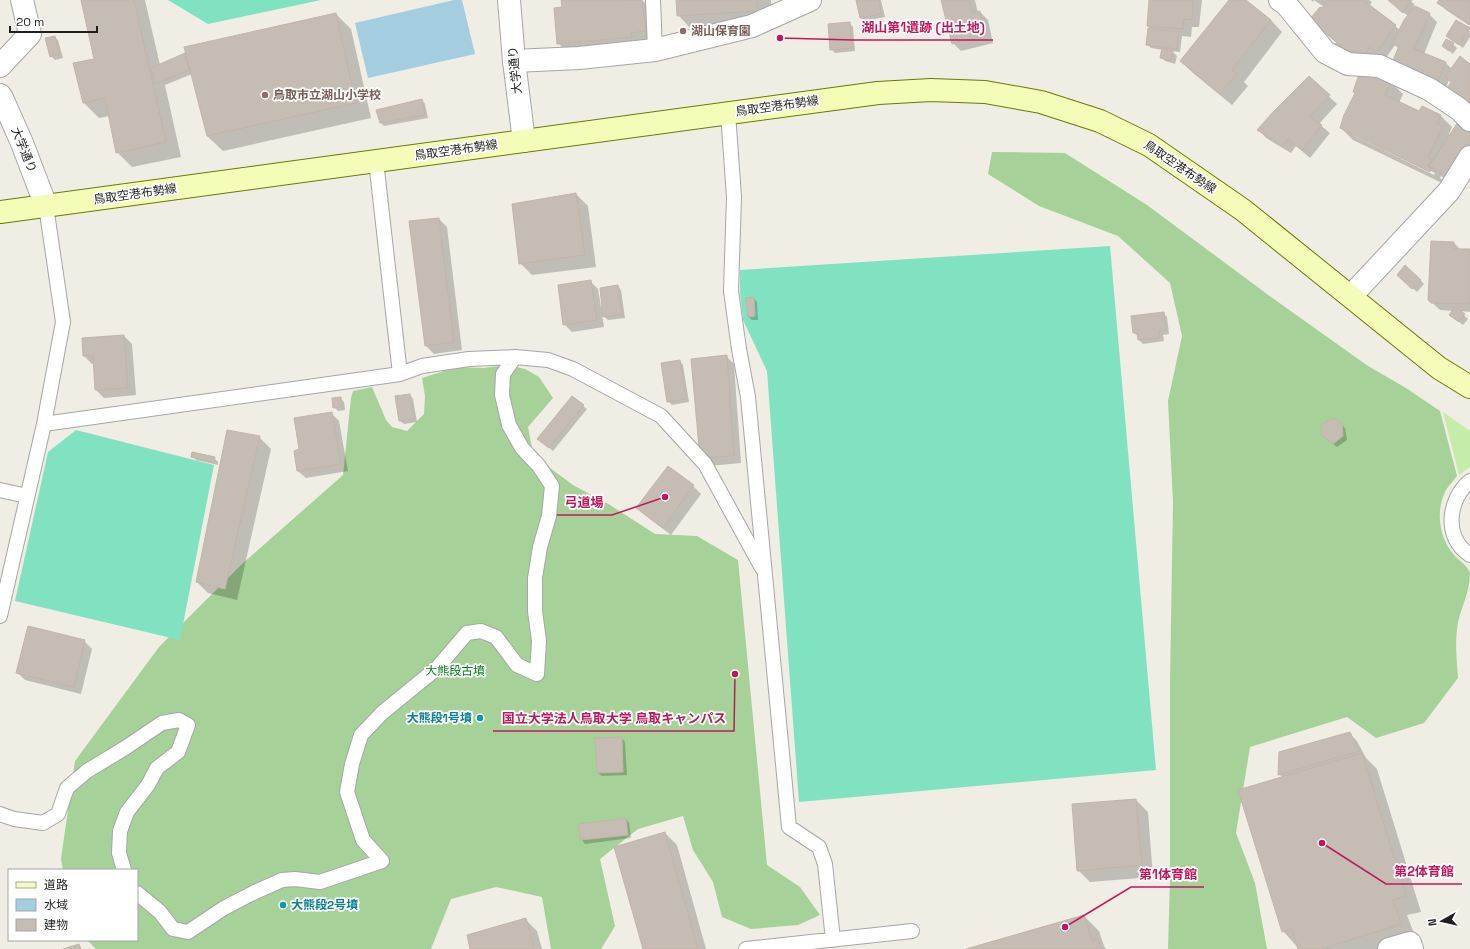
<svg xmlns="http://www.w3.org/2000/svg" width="1470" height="949" font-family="'Space Grotesk','Noto Sans JP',sans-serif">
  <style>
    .grass { fill: #c6ecaa }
    .forest { fill: #a6d199 }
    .pitch { fill: #81e2c2 }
    .water { fill: #a4cedf }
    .shadow { fill: #0003; fill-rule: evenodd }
    .building { fill: #c5bcb4; stroke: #c3b5a7 }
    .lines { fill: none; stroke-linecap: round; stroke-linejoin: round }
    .service-casing { stroke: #a6a6a6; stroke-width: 16 }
    .minor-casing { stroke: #a6a6a6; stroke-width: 24 }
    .tertiary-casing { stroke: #a6a6a6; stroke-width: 24 }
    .secondary-casing { stroke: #677b01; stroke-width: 24 }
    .service { stroke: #fff; stroke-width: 14 }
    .minor { stroke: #fff; stroke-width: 22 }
    .tertiary { stroke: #fff; stroke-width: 22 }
    .secondary { stroke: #f4fcb8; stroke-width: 22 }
    .education-dot { fill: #8d6e63; stroke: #fff; stroke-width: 1.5 }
    .culture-dot { fill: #0f9aa8; stroke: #fff; stroke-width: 1.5 }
    .labels { text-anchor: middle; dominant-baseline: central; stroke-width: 3.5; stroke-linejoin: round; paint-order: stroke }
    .education-label { font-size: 12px; font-weight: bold; fill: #785e54; stroke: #fff; text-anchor: start }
    .street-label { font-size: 12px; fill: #1f1f1f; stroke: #fff }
    .park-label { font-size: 12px; fill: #08831a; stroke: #fff }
    .culture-label { font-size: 12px; font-weight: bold; fill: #0d838f; stroke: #fff; text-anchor: end }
    .leader { fill: none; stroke: #c2185b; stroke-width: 1.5 }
    .callout-dot { fill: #c2185b; stroke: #fff; stroke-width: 1.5 }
    .callout-label { font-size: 13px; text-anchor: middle; font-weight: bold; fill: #c2185b; stroke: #fff; stroke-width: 3.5; stroke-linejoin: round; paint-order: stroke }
  </style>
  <rect width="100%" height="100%" fill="#f0ede5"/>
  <path class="grass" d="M 1443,412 L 1470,431 L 1470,467 L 1459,475 Z"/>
  <path class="forest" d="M 992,152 L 1065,153 L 1147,205 L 1271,297 L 1368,366 L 1406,388 L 1440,411 L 1457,476 C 1454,480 1449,485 1446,490 C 1435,511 1439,538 1454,555 C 1459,561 1469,566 1470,574 C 1470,594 1459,610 1457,629 C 1455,646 1457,662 1458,678 L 1424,723 L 1376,738 L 1347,717 L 1250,747 L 1236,833 L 1255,883 L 1267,949 L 1168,949 L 1170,880 L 1170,682 L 1173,502 L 1168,401 L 1182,336 L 1170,283 L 1118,236 L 1039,206 L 988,174 Z
    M 508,365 L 525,369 L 539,377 L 553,398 L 528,427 L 532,448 L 550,468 L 573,485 L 610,505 L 655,534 L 697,536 L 738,560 L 767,865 L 800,887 L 820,915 L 798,925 L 751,929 L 722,917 L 713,882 L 693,850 L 683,816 L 638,829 L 600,859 L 615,926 L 601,949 L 551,949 L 542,897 L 496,887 L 451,899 L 431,949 L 96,949 L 87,940 L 137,940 L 137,870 L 63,870 L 61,859 L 75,761 L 159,647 L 242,564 L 343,475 L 351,398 L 353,391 L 372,387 L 386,420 L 392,427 L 407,431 L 424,414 L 425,396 L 422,378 L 457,367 L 484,368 Z"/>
  <path class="pitch" d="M 168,0 L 321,0 L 208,24 Z
    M 1110,246 L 1156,770 L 799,802 L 767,371 L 743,320 L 740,292 L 740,270 Z
    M 76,430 L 214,465 L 180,640 L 15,601 L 48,452 Z"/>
  <path class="water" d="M 454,0 L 462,0 L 475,54 L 368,78 L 355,23 Z"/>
  <path class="shadow" d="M 82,0 L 145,0 L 160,65 L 184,55 L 188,58 L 336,14 L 351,29 L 371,118 L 223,151 L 207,136 L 192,74 L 165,85 L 181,157 L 132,167 L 117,152 L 109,116 L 99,118 L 84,103 L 96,60 Z
    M 562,0 L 620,0 L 620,1 L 642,0 L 653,11 L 658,42 L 570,55 L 558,43 L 564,8 Z
    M 677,0 L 771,0 L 772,25 L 693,31 L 678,15 Z
    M 857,0 L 881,0 L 885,17 L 864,21 L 860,17 Z
    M 942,0 L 975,0 L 978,13 L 980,12 L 988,20 L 993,43 L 961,51 L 953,43 Z
    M 1150,0 L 1202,0 L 1199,27 L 1192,27 L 1191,37 L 1182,36 L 1180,52 L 1172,51 L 1177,56 L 1175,64 L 1165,61 L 1161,57 L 1163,50 L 1151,48 L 1147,44 L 1151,30 L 1148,26 Z
    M 1230,0 L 1244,0 L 1271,20 L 1282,32 L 1244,82 L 1248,86 L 1232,105 L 1193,73 L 1181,61 Z
    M 1311,0 L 1369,0 L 1372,2 L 1369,6 L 1400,30 L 1408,16 L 1389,0 L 1413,0 L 1411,1 L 1415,5 L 1413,6 L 1429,14 L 1437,22 L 1424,54 L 1446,63 L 1452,69 L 1460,58 L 1470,65 L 1470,113 L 1453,101 L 1444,92 L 1444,93 L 1431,86 L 1400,73 L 1392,65 L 1399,49 L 1395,45 L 1385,59 L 1378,54 L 1371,65 L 1362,58 L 1357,64 L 1343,54 L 1335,46 L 1337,43 L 1327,35 L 1312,19 L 1320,8 L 1323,9 L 1324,7 L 1314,0 L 1313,2 ZM 1449,80 L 1452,83 L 1446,91 L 1445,91 Z
    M 1439,0 L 1470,0 L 1470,26 L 1446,10 L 1438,2 L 1440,1 Z
    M 849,23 L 853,27 L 855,51 L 835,53 L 831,49 Z
    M 1469,29 L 1470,37 L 1463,48 L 1447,36 Z
    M 54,37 L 58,40 L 63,58 L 55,60 L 51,56 Z
    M 1453,44 L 1457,48 L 1453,54 L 1447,49 Z
    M 1309,78 L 1337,104 L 1319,124 L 1330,133 L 1310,158 L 1296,146 L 1291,153 L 1266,138 L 1259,130 Z
    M 1391,82 L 1403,94 L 1399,103 L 1419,113 L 1440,115 L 1452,127 L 1449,134 L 1450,136 L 1470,129 L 1470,164 L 1456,185 L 1441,176 L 1440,178 L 1442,180 L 1442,183 L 1353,140 L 1341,128 ZM 1353,133 L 1435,173 L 1434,175 L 1353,135 Z
    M 422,100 L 425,104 L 428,118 L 384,126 L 380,122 Z
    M 576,194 L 588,206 L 596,267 L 532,275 L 520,263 Z
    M 439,219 L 447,227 L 462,350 L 434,354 L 426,346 Z
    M 1454,243 L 1461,250 L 1470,250 L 1470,312 L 1459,311 L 1468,319 L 1463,325 L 1450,315 L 1453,311 L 1440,310 L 1429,300 Z
    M 1402,279 L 1420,280 L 1424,284 L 1417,292 Z
    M 590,281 L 598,289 L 601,307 L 603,307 L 618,286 L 621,290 L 625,318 L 608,320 L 602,315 L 604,327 L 572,332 L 564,324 Z
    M 754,298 L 757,302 L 758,320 L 752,320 L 748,317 Z
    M 1163,313 L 1167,317 L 1169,334 L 1163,335 L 1164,341 L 1143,344 L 1139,340 L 1139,337 L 1134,333 Z
    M 124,336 L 132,344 L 136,395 L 104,398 L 96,390 L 95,364 L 92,364 L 84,356 Z
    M 726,356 L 734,364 L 741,463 L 709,466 L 701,458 Z
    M 680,361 L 683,365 L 689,402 L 672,405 L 668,401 Z
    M 410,395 L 413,399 L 417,422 L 404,424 L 400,421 Z
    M 340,398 L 344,402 L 345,410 L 338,411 L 334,407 Z
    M 583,406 L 587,409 L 553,451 L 542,442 Z
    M 331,413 L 339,421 L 348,471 L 306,478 L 298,471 L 301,450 Z
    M 1341,424 L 1345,428 L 1347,440 L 1337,447 L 1323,436 Z
    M 259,437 L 271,449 L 237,600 L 208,593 L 197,582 Z
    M 192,456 L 214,458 L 218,462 L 218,465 L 196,460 Z
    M 693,486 L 701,494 L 671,535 L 646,516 L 638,508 Z
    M 84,641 L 92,649 L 81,694 L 25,680 L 17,672 Z
    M 1349,733 L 1357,741 L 1366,758 L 1377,769 L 1421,912 L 1407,915 L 1416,939 L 1384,949 L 1299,949 L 1283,931 L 1283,778 L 1279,774 Z
    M 622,738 L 625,742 L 627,775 L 602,776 L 598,773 Z
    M 1136,800 L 1148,812 L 1153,877 L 1090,882 L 1078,870 Z
    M 626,819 L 629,823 L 631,838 L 585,844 L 582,840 L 580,825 Z
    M 665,833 L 677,845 L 706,949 L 644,949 Z
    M 1084,916 L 1099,931 L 1104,946 L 1106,949 L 969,949 Z
    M 525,919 L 537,931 L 542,949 L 471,949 Z"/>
  <path class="building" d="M 81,0 L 134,0 L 166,142 L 116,153 L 105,98 L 83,103 L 73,63 L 94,59 Z
    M 561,0 L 610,0 L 610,1 L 642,0 L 646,31 L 631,33 L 632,37 L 557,44 L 554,8 L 562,7 Z
    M 676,0 L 757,0 L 757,11 L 677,16 Z
    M 856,0 L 879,0 L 881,14 L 860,18 Z
    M 941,0 L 969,0 L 972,13 L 980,11 L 986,35 L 952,44 Z
    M 1149,0 L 1193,0 L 1192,20 L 1184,19 L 1183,29 L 1147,26 Z
    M 1229,0 L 1246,0 L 1271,20 L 1232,70 L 1237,73 L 1220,94 L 1180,61 Z
    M 1328,0 L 1363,0 L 1396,25 L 1377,52 L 1370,47 L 1363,57 L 1353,51 L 1348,57 L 1334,46 L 1337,42 L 1318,27 L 1310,19 L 1320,7 L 1322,8 Z
    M 1388,0 L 1411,0 L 1403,13 Z
    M 1439,0 L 1470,0 L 1470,24 L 1437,3 Z
    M 1415,6 L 1430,13 L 1414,49 L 1446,62 L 1436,86 L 1391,65 L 1399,46 L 1392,44 L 1404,20 Z
    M 336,13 L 356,103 L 207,136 L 184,47 Z
    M 1456,20 L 1470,28 L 1459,45 L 1446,36 Z
    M 850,22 L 852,48 L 830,50 L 828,24 Z
    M 1148,28 L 1179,32 L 1177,49 L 1146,45 Z
    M 55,36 L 60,54 L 50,57 L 45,38 Z
    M 1446,39 L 1454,43 L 1449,51 L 1442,46 Z
    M 1162,48 L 1173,51 L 1171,61 L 1160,58 Z
    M 185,53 L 189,70 L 155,84 L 151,68 Z
    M 1460,56 L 1470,64 L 1470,112 L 1444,93 L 1451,82 L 1445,77 Z
    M 1360,71 L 1391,81 L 1385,95 L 1419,111 L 1422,106 L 1441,115 L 1437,124 L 1443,127 L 1428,158 L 1432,160 L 1428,166 L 1431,168 L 1430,172 L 1340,128 L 1344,115 L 1355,93 L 1353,92 Z
    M 1309,76 L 1330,95 L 1310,117 L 1322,125 L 1302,150 L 1288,139 L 1283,146 L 1257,130 L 1272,113 Z
    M 422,99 L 425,115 L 380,123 L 376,110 Z
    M 1458,122 L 1470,128 L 1470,143 L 1448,178 L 1429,166 Z
    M 576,193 L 585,255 L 519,264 L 512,204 Z
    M 439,218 L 454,342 L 425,346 L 409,221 Z
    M 1431,241 L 1454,242 L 1454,249 L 1470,249 L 1470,304 L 1431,303 L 1428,300 Z
    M 1405,265 L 1421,280 L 1412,289 L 1397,275 Z
    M 591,280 L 597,320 L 563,325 L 558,285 Z
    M 618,285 L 622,314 L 603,317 L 600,288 Z
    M 754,297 L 755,316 L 748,317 L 746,298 Z
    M 1455,307 L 1465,314 L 1459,322 L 1449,315 Z
    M 1164,312 L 1166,330 L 1159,331 L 1160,338 L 1138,340 L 1137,333 L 1133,333 L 1131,316 Z
    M 124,335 L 128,388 L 95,390 L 93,356 L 83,356 L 82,338 Z
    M 727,355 L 734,456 L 700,458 L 691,359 Z
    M 680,360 L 686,399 L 667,402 L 661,363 Z
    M 410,394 L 414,419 L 399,421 L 395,396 Z
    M 572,396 L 584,405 L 549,448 L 537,439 Z
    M 341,397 L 342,407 L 333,408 L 332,398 Z
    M 332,412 L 341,464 L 297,471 L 294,451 L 299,449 L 294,418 Z
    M 1333,418 L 1342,423 L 1343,436 L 1333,444 L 1322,436 L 1321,425 Z
    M 227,430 L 260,436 L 225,589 L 196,582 Z
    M 192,452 L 215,457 L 214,462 L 191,457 Z
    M 668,466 L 694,485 L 663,528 L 636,508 Z
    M 28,626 L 85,640 L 74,687 L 16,673 Z
    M 1350,732 L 1359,751 L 1278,775 L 1279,752 Z
    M 622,737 L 623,772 L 597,773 L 595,738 Z
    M 1362,753 L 1406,896 L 1393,900 L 1401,924 L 1321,949 L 1298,949 L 1292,929 L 1282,932 L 1238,790 Z
    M 1136,799 L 1142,865 L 1077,871 L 1072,804 Z
    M 626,818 L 628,835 L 581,840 L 578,824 Z
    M 665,832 L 698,949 L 643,949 L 614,847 Z
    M 1084,915 L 1092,941 L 1098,939 L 1101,949 L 966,949 Z
    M 526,918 L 534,949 L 470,949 L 467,935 Z
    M 79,944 L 81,949 L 63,949 Z"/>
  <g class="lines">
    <g class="service-casing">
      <path id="service" d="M 653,0 L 655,50
        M 728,113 L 734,197 L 731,291 L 739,349 L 748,397 L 789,827 L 819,847 L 825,864 L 833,940
        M 400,374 L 422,366 L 469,359 L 515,357 L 548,360 L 573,369 L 661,416 L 705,464 L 762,568
        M 44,424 L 400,374 L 376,161
        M 1470,481 C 1448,499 1443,538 1470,555
        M 0,490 L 27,496
        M 0,616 L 44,424 L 63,322 L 46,206
        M 0,814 L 14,819 L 43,823 L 58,814 L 67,788 L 87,771 L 125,748 L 162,723 L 179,720 L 188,725 L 178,752 L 157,768 L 148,785 L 127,812 L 120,831 L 119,853 L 124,870
        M 137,893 L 160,912 L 173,929 L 188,932 L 224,908 L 255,892 L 282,880 L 295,879 L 320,882 L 382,861 L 363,840 L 347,792 L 352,764 L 361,735 L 382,713 L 437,668 L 467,633 L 481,631 L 496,637 L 517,665 L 537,674 L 539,641 L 535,611 L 535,578 L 540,547 L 549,516 L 552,486 L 539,466 L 522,448 L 509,425 L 502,395 L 503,374 L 515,357
        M 746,949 L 912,931"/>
    </g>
    <g class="minor-casing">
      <path id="minor" d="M 1280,0 L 1286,4 L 1325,52 L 1348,64 L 1379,66 L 1429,89 L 1459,109 L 1470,120
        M 514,61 L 579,58 L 655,50 L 752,26 L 810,0
        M 0,66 L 30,34 L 22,0
        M 1351,296 L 1449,191 L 1470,157
        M 1389,949 L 1410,943 L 1412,949"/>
    </g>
    <g class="tertiary-casing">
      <path id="tertiary" d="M 509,0 L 514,61 L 524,141
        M 0,95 L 2,98 L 22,143 L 46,206"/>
    </g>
    <g class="secondary-casing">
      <path id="secondary" d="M 0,212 L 878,93 L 931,90 L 985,92 L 1041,102 L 1100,121 L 1149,145 L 1243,210 L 1439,368 L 1470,387"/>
    </g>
    <use href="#service" class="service"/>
    <use href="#minor" class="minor"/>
    <use href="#tertiary" class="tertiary"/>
    <use href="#secondary" class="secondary"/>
  </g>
  <g class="education-dot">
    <circle cx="683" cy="31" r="4"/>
    <circle cx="265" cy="95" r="4"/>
  </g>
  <g class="culture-dot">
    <circle cx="480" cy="718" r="4"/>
    <circle cx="283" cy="905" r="4"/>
  </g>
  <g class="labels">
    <g class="education-label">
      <text x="691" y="31">湖山保育園</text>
      <text x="273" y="95">鳥取市立湖山小学校</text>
    </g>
    <g class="street-label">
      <text transform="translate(515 70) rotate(-96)">大学通り</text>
      <text transform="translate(777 106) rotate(-8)">鳥取空港布勢線</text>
      <text transform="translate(24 150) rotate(68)">大学通り</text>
      <text transform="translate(456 150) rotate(-8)">鳥取空港布勢線</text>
      <text transform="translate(1180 167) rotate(34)">鳥取空港布勢線</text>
      <text transform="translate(135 194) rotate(-8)">鳥取空港布勢線</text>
    </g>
    <g class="park-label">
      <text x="455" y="671">大熊段古墳</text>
    </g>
    <g class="culture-label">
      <text x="472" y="718">大熊段1号墳</text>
      <text x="291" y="905" text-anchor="start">大熊段2号墳</text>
    </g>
  </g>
  <path class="leader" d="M780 38L853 40H993M665 497L612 515H557M735 674L734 731H493M1322 843L1386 884H1462M1065 927L1131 887H1204"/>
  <g class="callout-dot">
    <circle cx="780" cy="38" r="4"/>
    <circle cx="665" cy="497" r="4"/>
    <circle cx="735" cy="674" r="4"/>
    <circle cx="1322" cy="843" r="4"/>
    <circle cx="1065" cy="927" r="4"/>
  </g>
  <g class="callout-label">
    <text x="923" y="32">湖山第1遺跡 (出土地)</text>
    <text x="584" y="507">弓道場</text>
    <text x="614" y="723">国立大学法人鳥取大学 鳥取キャンパス</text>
    <text x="1424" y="876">第2体育館</text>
    <text x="1168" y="879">第1体育館</text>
  </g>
  <rect x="8" y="869" width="130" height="72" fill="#ffffff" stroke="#a5a5a5"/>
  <rect x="16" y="882" width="20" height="6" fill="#f4fcb8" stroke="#a5a5a5"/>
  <text x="44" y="889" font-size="12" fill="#1f1f1f">道路</text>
  <rect x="16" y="899" width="20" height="12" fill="#a4cedf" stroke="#a5a5a5"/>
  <text x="44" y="909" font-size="12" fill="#1f1f1f">水域</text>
  <rect x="16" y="919" width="20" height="12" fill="#c5bcb4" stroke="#a5a5a5"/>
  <text x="44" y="929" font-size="12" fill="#1f1f1f">建物</text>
  <g transform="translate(1442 921) rotate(262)" stroke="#ffffff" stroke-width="3" paint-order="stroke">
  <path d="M0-3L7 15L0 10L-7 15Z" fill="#1f1f1f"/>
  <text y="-6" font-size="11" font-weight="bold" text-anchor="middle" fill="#1f1f1f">N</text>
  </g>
  <path d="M10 26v6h87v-6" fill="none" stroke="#1f1f1f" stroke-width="2"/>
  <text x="16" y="26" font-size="12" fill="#1f1f1f" stroke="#ffffff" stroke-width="3" paint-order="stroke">20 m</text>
</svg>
